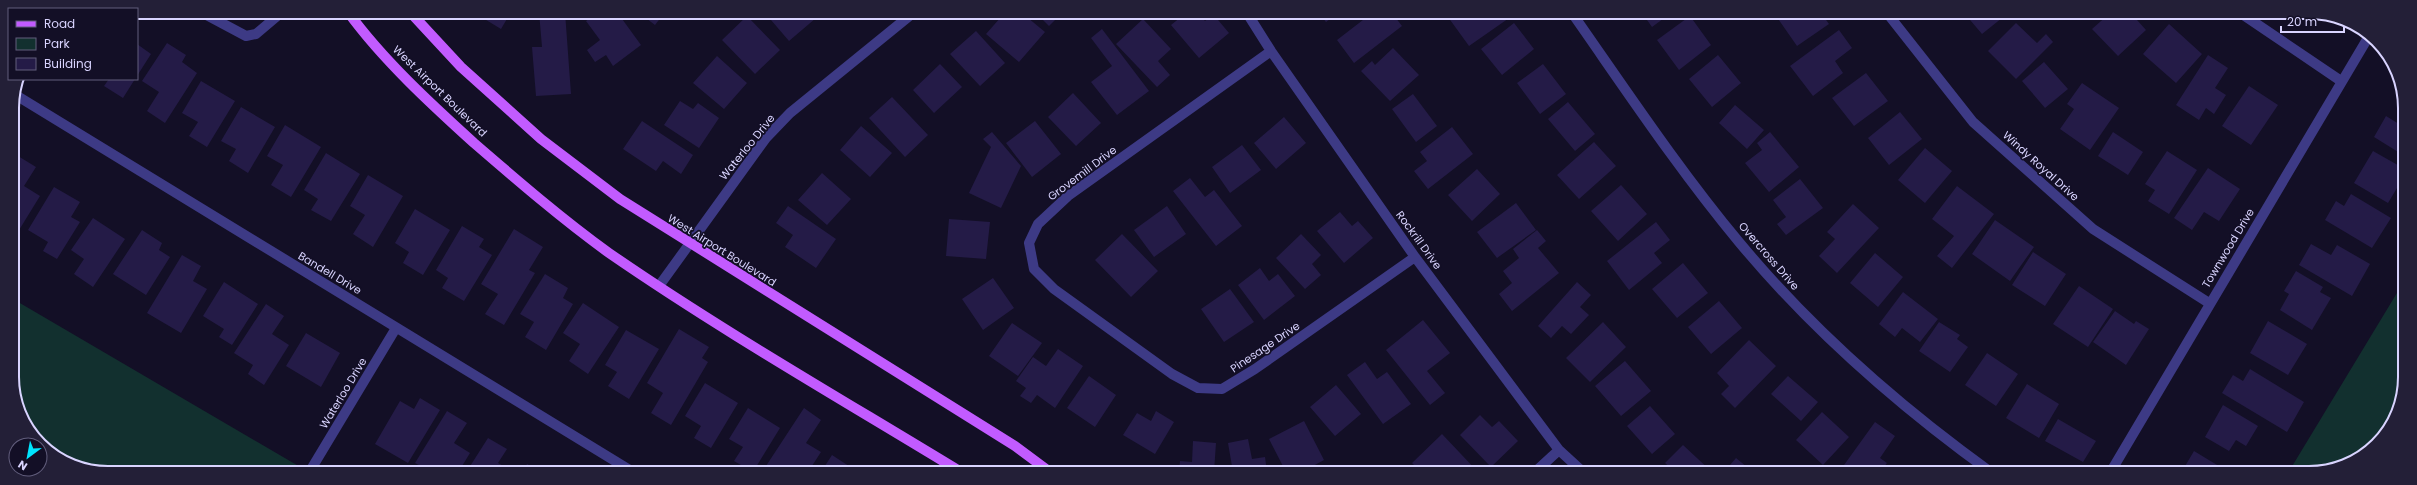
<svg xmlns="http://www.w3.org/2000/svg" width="2417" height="485" font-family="Poppins,sans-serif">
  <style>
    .green { fill: #12302f }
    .building { fill: #241b47 }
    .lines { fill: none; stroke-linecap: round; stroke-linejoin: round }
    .minor { stroke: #3d3a85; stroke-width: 10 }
    .major { stroke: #c25bff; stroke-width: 10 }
    .labels { text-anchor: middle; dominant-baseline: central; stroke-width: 3.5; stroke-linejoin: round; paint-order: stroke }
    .street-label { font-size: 11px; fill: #d9d4ff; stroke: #130f26 }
    .rim { fill: none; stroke: #d9d4ff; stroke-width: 2 }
  </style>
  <rect width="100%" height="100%" fill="#130f26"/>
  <path class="green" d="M 2403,283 L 2403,395 L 2392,425 L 2372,449 L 2346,466 L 2315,473 L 2288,473 Z
    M 13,299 L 307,471 L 90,471 L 40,445 L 14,396 Z"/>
  <path class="building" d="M 473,12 L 511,12 L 501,29 Z
    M 539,12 L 565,12 L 571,94 L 536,96 L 532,47 L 542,47 Z
    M 599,12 L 617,12 L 641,45 L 613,66 L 606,55 L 595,62 L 587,50 L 600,40 L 586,21 Z
    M 638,12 L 665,12 L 655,25 Z
    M 765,13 L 812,13 L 816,18 L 789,41 Z
    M 996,13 L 1022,13 L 1045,32 L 1019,62 L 986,34 L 1001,17 Z
    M 1036,13 L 1062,13 L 1049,26 Z
    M 1186,13 L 1197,13 L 1205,21 L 1213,14 L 1229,33 L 1199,58 L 1171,25 Z
    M 1319,13 L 1338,13 L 1326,22 Z
    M 1372,13 L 1392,13 L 1402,26 L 1354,63 L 1337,40 Z
    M 1454,13 L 1510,13 L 1512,16 L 1469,46 L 1448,17 Z
    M 1642,13 L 1671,13 L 1652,27 Z
    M 1780,13 L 1821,13 L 1829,24 L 1797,46 L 1776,16 Z
    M 1965,14 L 2007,14 L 1982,34 Z
    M 2109,14 L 2144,14 L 2137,20 L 2146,30 L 2118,56 L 2092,29 Z
    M 747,16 L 780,50 L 755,74 L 722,40 Z
    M 1690,16 L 1711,45 L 1679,70 L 1657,40 Z
    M 1143,19 L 1171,49 L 1158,61 L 1170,75 L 1157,87 L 1116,44 Z
    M 1514,23 L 1534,49 L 1502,75 L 1481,49 Z
    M 2016,23 L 2037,43 L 2046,34 L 2053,42 L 2016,79 L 1988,51 Z
    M 2169,24 L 2202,54 L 2176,83 L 2143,54 Z
    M 1102,29 L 1149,91 L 1117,115 L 1091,82 L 1112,66 L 1091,38 Z
    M 1839,30 L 1852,48 L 1835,61 L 1843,73 L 1813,96 L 1790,66 Z
    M 976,31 L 1005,63 L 980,86 L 950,54 Z
    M 167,43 L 186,55 L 182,62 L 197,73 L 165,123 L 147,111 L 159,92 L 142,81 Z
    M 137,44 L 151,54 L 137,76 Z
    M 1393,48 L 1419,75 L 1390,101 L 1361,71 L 1372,61 L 1375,65 Z
    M 1718,55 L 1741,83 L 1712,107 L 1689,79 Z
    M 2208,55 L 2228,68 L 2215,88 L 2226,95 L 2214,114 L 2206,108 L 2199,120 L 2176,105 Z
    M 717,56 L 747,83 L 724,109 L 693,83 Z
    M 2044,62 L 2068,89 L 2045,108 L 2022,81 Z
    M 940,64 L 962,87 L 934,113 L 913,90 Z
    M 1543,64 L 1566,94 L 1540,114 L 1517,83 Z
    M 1866,73 L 1888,101 L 1854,126 L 1832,98 Z
    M 109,79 L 135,79 L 123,98 L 104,86 Z
    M 201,81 L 235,101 L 207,147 L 189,136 L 198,122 L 182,113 Z
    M 2082,83 L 2119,108 L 2090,150 L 2060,129 L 2074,109 L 2067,104 Z
    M 2249,86 L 2278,105 L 2251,145 L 2222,126 Z
    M 1073,93 L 1101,123 L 1076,146 L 1048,117 Z
    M 1413,94 L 1437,126 L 1416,142 L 1392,109 Z
    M 892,97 L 928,135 L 905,157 L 869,118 Z
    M 680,101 L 693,109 L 698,103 L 719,118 L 699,148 L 664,125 Z
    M 1568,102 L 1595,134 L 1575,151 L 1548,119 Z
    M 1735,105 L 1764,130 L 1747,149 L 1719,123 Z
    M 241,107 L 275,127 L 248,173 L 229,161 L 236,149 L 221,141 Z
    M 1900,112 L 1922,139 L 1889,165 L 1868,138 Z
    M 2386,116 L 2399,124 L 2403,116 L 2403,155 L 2374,137 Z
    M 1284,117 L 1306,143 L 1276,169 L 1254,143 Z
    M 642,121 L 693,155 L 681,174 L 663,161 L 656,171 L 623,149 Z
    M 1035,121 L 1061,154 L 1032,177 L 1006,143 Z
    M 285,125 L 321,147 L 291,197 L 271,185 L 283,165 L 267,156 Z
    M 861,126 L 892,153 L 870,177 L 840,150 Z
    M 1452,127 L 1473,154 L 1428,189 L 1414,171 L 1427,161 L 1420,152 Z
    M 992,132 L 1021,166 L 1001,208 L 969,193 L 991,147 L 983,139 Z
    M 1770,132 L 1799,167 L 1769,192 L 1745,163 L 1762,150 L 1757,143 Z
    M 2113,132 L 2143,152 L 2128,175 L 2098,156 Z
    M 1594,142 L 1616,166 L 1579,199 L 1557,175 Z
    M 1242,145 L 1261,170 L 1230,193 L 1212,167 Z
    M 1925,148 L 1952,171 L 1925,203 L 1898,180 Z
    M 2167,151 L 2197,170 L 2169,214 L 2148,201 L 2155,190 L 2145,184 Z
    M 2373,151 L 2403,168 L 2403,178 L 2388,203 L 2354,183 Z
    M 326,153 L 360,174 L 331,221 L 311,210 L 318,199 L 304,190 Z
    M 18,156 L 36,167 L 24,186 L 40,196 L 16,235 L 13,233 L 13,164 Z
    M 2208,168 L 2240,189 L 2219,221 L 2204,212 L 2192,230 L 2174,218 Z
    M 1477,169 L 1500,194 L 1472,221 L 1448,195 Z
    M 822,173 L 851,199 L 827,225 L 798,200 Z
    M 368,175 L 403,196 L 373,247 L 353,234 L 365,215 L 350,206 Z
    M 1190,178 L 1205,197 L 1214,190 L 1242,226 L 1216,246 L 1173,191 Z
    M 1800,179 L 1823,208 L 1786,235 L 1777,224 L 1786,217 L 1773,200 Z
    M 1621,185 L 1647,214 L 1618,241 L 1591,211 Z
    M 1957,186 L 1994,214 L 1952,268 L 1937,256 L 1954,236 L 1932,219 Z
    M 54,187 L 80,202 L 71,217 L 80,222 L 57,259 L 43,251 L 48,242 L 28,230 Z
    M 2351,194 L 2391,218 L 2372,248 L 2325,220 L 2336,201 L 2344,206 Z
    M 1516,203 L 1536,230 L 1497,258 L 1477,232 Z
    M 1853,204 L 1879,228 L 1837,273 L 1819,256 L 1835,239 L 1827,232 Z
    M 788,206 L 836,239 L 816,268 L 785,247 L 793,235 L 776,223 Z
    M 1167,206 L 1186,234 L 1154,257 L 1134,230 Z
    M 415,209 L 450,230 L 423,275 L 403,263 L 409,252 L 395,243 Z
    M 1340,212 L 1352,226 L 1358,221 L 1373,238 L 1344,263 L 1317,231 Z
    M 93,218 L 125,239 L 93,287 L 74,274 L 84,259 L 71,250 Z
    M 949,219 L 990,222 L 986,259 L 946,256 Z
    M 1995,220 L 2034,247 L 2010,281 L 1972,254 Z
    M 1656,222 L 1670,240 L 1654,253 L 1662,263 L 1629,290 L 1607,261 Z
    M 462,226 L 484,239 L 479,247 L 492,255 L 464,301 L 442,288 L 448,278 L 436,270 Z
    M 514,229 L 543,247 L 529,270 L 535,273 L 504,325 L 485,314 L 498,294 L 481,284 Z
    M 142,230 L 162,243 L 159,250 L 170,257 L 146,295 L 113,274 Z
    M 1537,230 L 1546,241 L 1538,248 L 1559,273 L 1512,311 L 1499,294 L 1512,283 L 1503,271 L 1519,258 L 1513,249 Z
    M 1122,234 L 1158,271 L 1131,297 L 1095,260 Z
    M 1301,234 L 1321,255 L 1312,264 L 1321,275 L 1305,289 L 1276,258 Z
    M 2311,244 L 2331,255 L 2337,245 L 2370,264 L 2352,296 L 2299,265 Z
    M 2033,252 L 2066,274 L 2045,306 L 2012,285 Z
    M 1875,253 L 1903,277 L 1878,307 L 1850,283 Z
    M 182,255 L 201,266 L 193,281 L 207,289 L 181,333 L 147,313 Z
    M 1683,263 L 1708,293 L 1677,318 L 1652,289 Z
    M 1260,268 L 1269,281 L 1278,274 L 1295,296 L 1264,320 L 1238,285 Z
    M 2296,271 L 2323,287 L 2320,292 L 2331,298 L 2312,330 L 2280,310 L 2289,294 L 2284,291 Z
    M 545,274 L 568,288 L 563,298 L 573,304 L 546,350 L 525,337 L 534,322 L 520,314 Z
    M 993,278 L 1014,308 L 983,330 L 962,299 Z
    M 224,282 L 258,304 L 232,345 L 219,337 L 224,329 L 203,316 Z
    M 1577,282 L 1591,295 L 1580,307 L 1589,315 L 1571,334 L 1562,326 L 1551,338 L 1538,326 Z
    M 2079,286 L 2113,309 L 2088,347 L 2053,324 Z
    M 1230,289 L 1254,322 L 1224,342 L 1201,309 Z
    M 1903,292 L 1938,319 L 1920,342 L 1902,328 L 1895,337 L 1879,324 Z
    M 1719,301 L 1742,328 L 1711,354 L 1688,327 Z
    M 583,303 L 619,327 L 588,374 L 569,361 L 580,344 L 563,333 Z
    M 266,304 L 284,316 L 272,334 L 289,345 L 264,385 L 248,374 L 253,365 L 234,353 Z
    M 2115,311 L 2134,324 L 2136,321 L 2149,329 L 2126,365 L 2093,342 Z
    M 1423,320 L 1450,353 L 1427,371 L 1445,393 L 1430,405 L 1386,350 Z
    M 2268,321 L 2307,344 L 2288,375 L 2250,353 Z
    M 1603,322 L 1626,347 L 1590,382 L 1566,358 Z
    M 1939,322 L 1960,335 L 1957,339 L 1968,347 L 1950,372 L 1919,351 Z
    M 1012,323 L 1042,343 L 1018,376 L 989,356 Z
    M 679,329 L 709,347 L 702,358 L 708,362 L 671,425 L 651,413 L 663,393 L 647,383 Z
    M 626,330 L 659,349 L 629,399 L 608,386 L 617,372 L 605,365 Z
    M 306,333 L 340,353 L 321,387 L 286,366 Z
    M 1749,340 L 1776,366 L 1735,408 L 1721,394 L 1729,386 L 1717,373 Z
    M 1058,349 L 1083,366 L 1055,408 L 1037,395 L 1031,403 L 1020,396 L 1026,388 L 1016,381 L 1033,357 L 1046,366 Z
    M 1987,353 L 2018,374 L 1996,406 L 1965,385 Z
    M 1625,361 L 1651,391 L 1621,416 L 1595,386 Z
    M 1365,362 L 1377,379 L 1387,372 L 1411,404 L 1383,424 L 1347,375 Z
    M 2250,369 L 2304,402 L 2287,432 L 2222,393 L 2233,375 L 2243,381 Z
    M 1089,376 L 1116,395 L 1095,427 L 1067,408 Z
    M 1788,376 L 1818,402 L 1801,421 L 1771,394 Z
    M 705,383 L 738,403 L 711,448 L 694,438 L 701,426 L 685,416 Z
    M 2027,384 L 2059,404 L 2039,438 L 2006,418 Z
    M 1336,385 L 1361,414 L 1335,436 L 1310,407 Z
    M 420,398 L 440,410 L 408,463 L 375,444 L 400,401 L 414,409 Z
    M 2223,405 L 2258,426 L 2246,446 L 2236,440 L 2229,451 L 2205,437 Z
    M 1650,406 L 1675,434 L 1652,454 L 1627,426 Z
    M 748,408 L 780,428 L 753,472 L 734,461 L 743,447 L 729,439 Z
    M 804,408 L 821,420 L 806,443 L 821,452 L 808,472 L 774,472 L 766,466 Z
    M 447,411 L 467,423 L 454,443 L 470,453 L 459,471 L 430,471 L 415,463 Z
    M 1156,411 L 1174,422 L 1155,454 L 1123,435 L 1137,413 L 1151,421 Z
    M 1822,412 L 1849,437 L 1823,465 L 1796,440 Z
    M 1480,415 L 1492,427 L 1499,421 L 1518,441 L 1491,467 L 1460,435 Z
    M 2058,419 L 2096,441 L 2083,462 L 2045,441 Z
    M 1304,421 L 1324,460 L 1302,472 L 1286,472 L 1269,439 Z
    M 1875,422 L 1895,436 L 1880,458 L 1887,463 L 1880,472 L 1839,472 Z
    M 1442,434 L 1478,472 L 1421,472 L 1412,463 Z
    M 488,438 L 507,449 L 498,463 L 512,471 L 467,471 Z
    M 1248,439 L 1252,459 L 1265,457 L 1267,472 L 1233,472 L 1228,443 Z
    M 1193,441 L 1216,443 L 1214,472 L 1179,472 L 1180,461 L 1192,462 Z
    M 1683,445 L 1712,472 L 1675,472 L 1665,463 Z
    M 2194,451 L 2227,471 L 2225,473 L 2181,473 Z
    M 832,455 L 858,472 L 821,472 Z
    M 1736,458 L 1753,472 L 1724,472 Z
    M 527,464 L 541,472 L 523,472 Z
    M 1398,465 L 1405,472 L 1391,472 Z"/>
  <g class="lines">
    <path class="minor" d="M 201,12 L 246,36 L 256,34 L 282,12
      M 1247,13 L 1271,51 L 1415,257 L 1559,450 L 1583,472
      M 1572,13 C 1626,90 1679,170 1739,242 C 1813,331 1899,406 1992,473
      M 1887,13 L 1973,122 L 2093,229 L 2209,303
      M 2242,14 L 2341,81
      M 1271,51 L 1068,196 L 1038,224 L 1029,243 L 1034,269 L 1054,289 L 1172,374 L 1198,388 L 1222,389 L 1255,369 L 1415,257
      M 14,94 L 633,472
      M 659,286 L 766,138 L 790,113 L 913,13
      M 310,471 L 396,328
      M 1535,472 L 1559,450
      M 2110,473 L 2369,36"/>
    <path class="major" d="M 348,12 C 383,60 431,104 474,143 C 518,181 562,219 609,253 C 722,331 843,400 961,472
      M 410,12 L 461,67 L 541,139 L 620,199 L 1015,446 L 1050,472"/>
  </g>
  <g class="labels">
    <g class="street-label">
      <text transform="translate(440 91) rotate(44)">West Airport Boulevard</text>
      <text transform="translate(747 147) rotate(-51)">Waterloo Drive</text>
      <text transform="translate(2041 166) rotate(42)">Windy Royal Drive</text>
      <text transform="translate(1082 173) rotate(-37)">Grovemill Drive</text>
      <text transform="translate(1419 240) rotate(54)">Rockrill Drive</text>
      <text transform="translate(2228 248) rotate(-59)">Townwood Drive</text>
      <text transform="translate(722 250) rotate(32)">West Airport Boulevard</text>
      <text transform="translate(1769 256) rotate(49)">Overcross Drive</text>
      <text transform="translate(330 273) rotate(31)">Bandell Drive</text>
      <text transform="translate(1265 347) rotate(-34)">Pinesage Drive</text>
      <text transform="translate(343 393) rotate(-59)">Waterloo Drive</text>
    </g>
  </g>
  <path d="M0 0H2417V485H0ZM108 19H2309A89 89 0 0 1 2398 108V377A89 89 0 0 1 2309 466H108A89 89 0 0 1 19 377V108A89 89 0 0 1 108 19Z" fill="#231f37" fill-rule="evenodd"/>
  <path class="rim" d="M108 19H2309A89 89 0 0 1 2398 108V377A89 89 0 0 1 2309 466H108A89 89 0 0 1 19 377V108A89 89 0 0 1 108 19Z"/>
  <rect x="8" y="8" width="130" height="72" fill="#130f26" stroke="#625e7d"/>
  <rect x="16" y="21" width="20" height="6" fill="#c25bff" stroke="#625e7d"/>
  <text x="44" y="28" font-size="12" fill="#d9d4ff">Road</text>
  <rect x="16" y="38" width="20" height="12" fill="#12302f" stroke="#625e7d"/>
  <text x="44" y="48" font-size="12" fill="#d9d4ff">Park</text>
  <rect x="16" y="58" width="20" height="12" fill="#241b47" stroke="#625e7d"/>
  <text x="44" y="68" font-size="12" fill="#d9d4ff">Building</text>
  <g transform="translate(28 457) rotate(212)"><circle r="19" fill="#130f26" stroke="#625e7d"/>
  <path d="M0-3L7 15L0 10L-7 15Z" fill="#00e5ff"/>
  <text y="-6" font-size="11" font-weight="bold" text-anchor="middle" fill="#d9d4ff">N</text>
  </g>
  <path d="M2281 26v6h63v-6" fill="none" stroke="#d9d4ff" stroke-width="2"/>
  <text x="2287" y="26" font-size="12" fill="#d9d4ff" stroke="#130f26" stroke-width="3" paint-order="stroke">20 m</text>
</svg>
